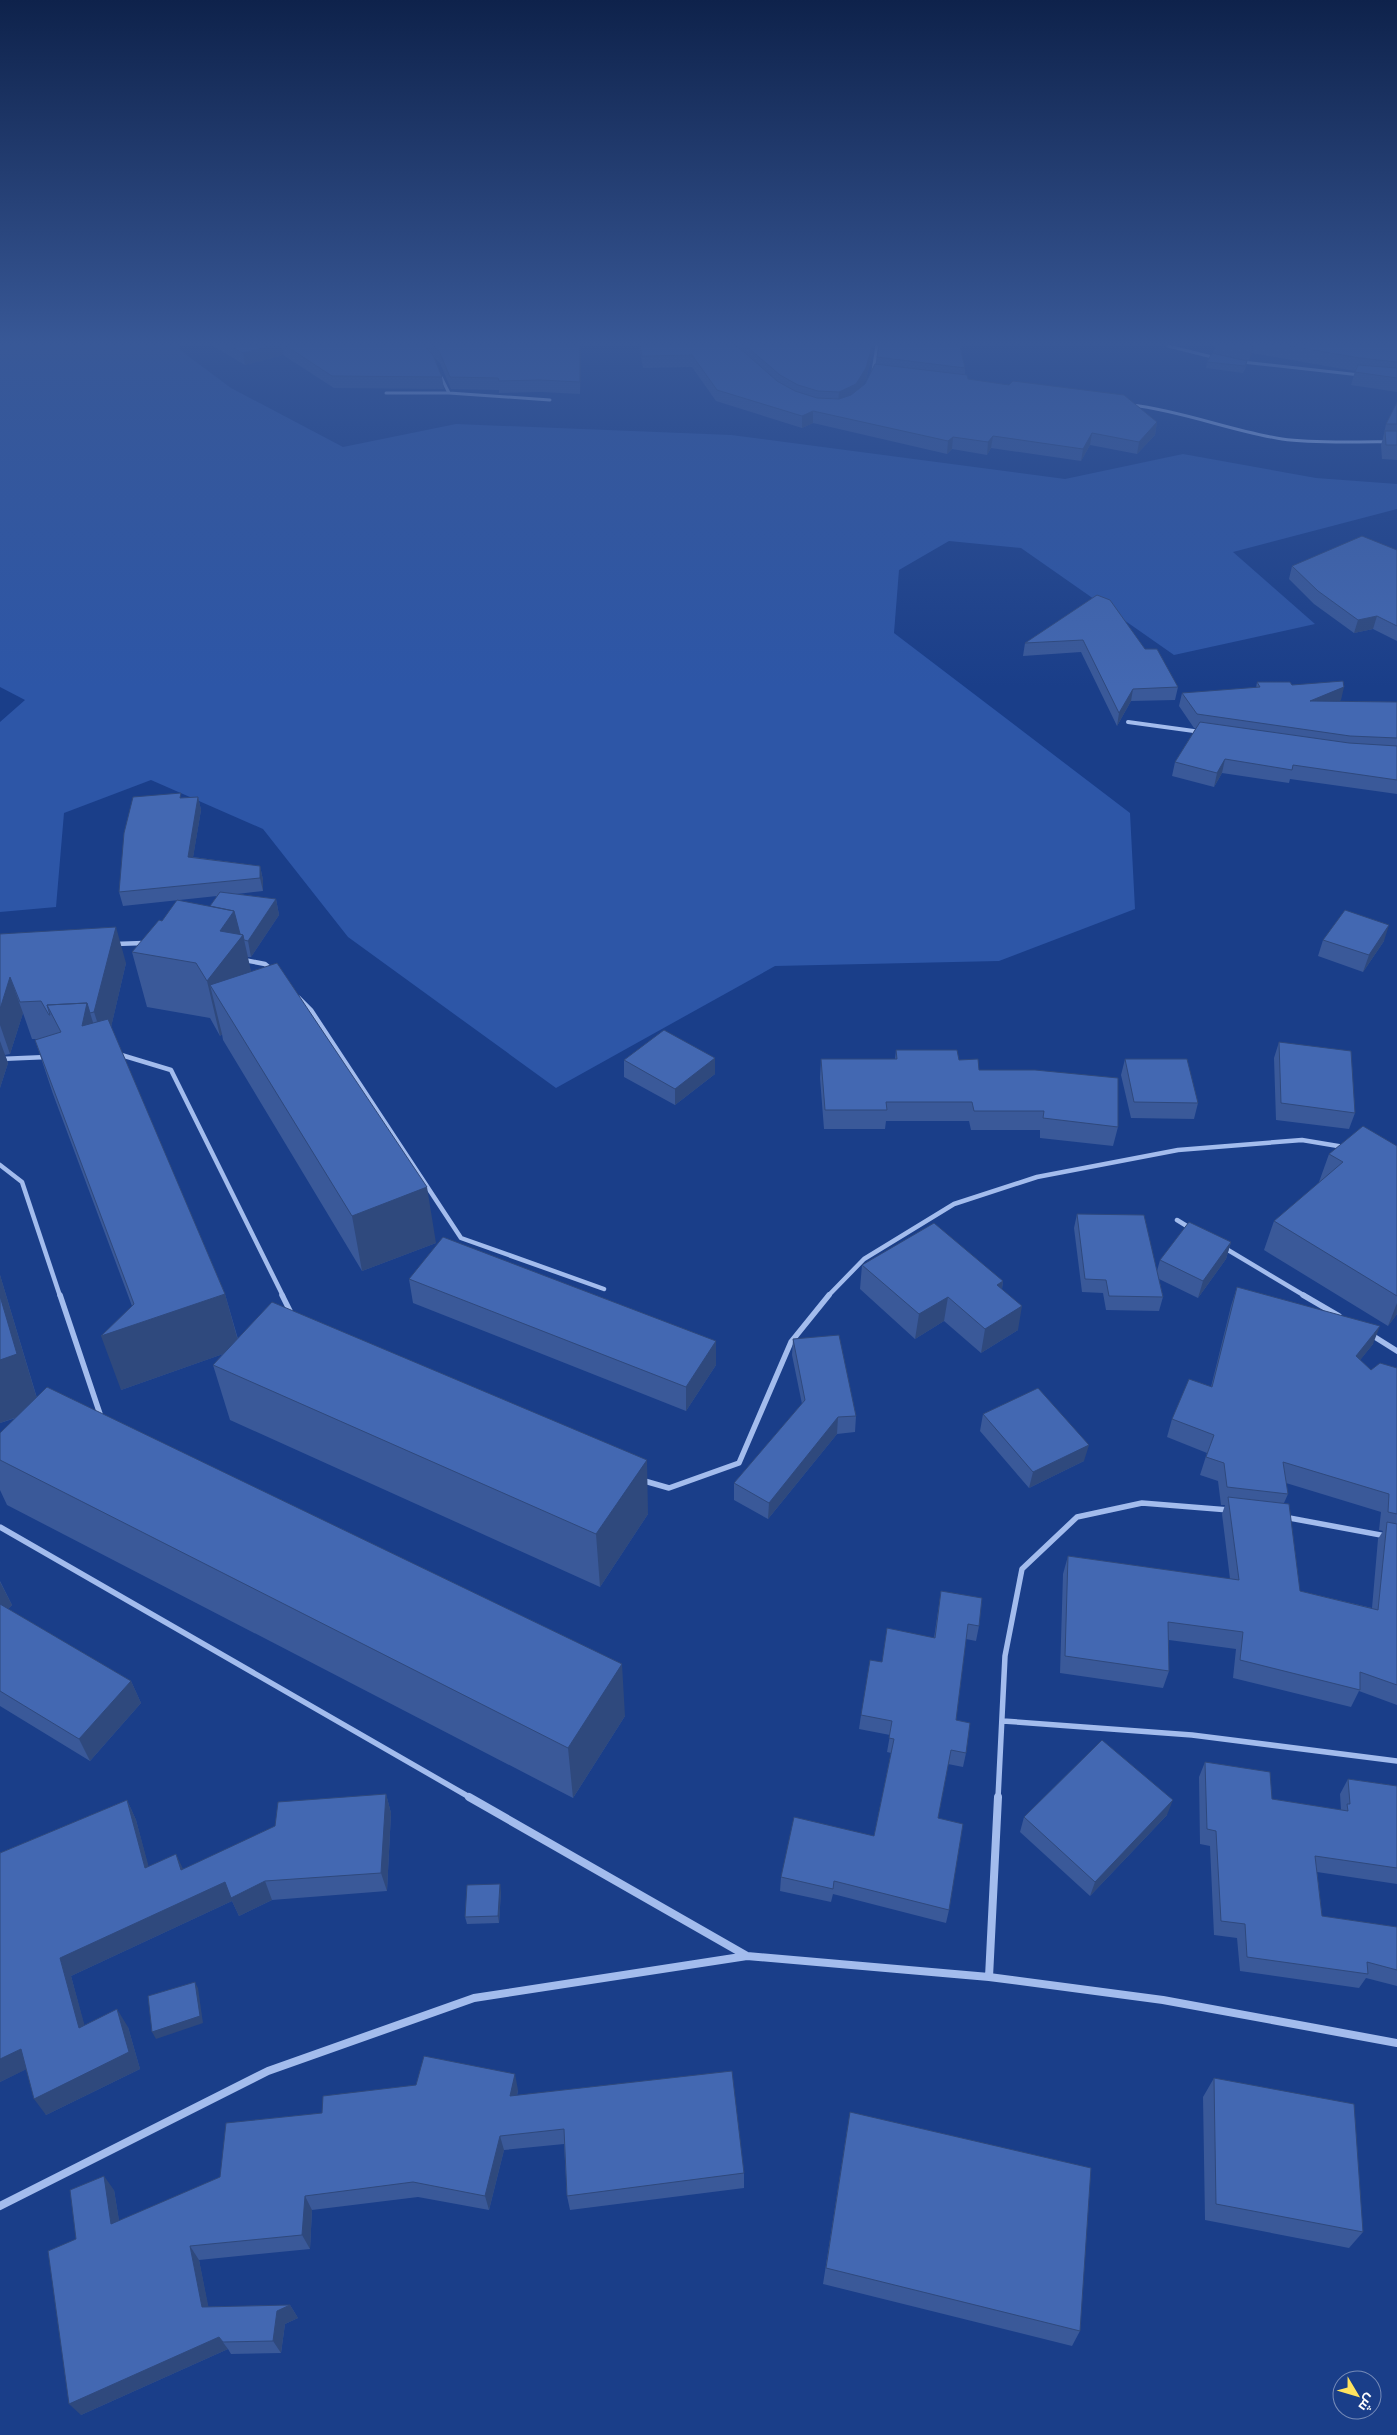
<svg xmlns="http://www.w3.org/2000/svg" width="1397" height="2435" font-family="'PT Sans',Cairo,sans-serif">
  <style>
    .green { fill: #2d56a7 }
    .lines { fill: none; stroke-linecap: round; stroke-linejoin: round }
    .minor-far4 { stroke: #a3bced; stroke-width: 3 }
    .minor-far3 { stroke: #a3bced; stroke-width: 4 }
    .minor-far2 { stroke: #a3bced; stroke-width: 4.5 }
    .minor-far1 { stroke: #a3bced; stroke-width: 5.5 }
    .minor { stroke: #a3bced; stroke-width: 8 }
    .wall { fill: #3a5999; fill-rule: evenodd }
    .shaded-wall { fill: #2f497d }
    .building { fill: #4368b2; stroke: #2f497d }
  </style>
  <rect width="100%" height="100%" fill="#1a3e89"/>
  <path class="green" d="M 0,346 L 179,346 L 180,350 L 231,388 L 343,447 L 456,424 L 731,435 L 1065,479 L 1183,454 L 1316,478 L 1397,484 L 1397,509 L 1233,552 L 1315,624 L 1174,655 L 1021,548 L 949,541 L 899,570 L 894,633 L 1130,813 L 1135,909 L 999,961 L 775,966 L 556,1088 L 348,937 L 263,829 L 151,780 L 64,813 L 56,907 L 0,912 L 0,722 L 25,700 L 0,687 Z"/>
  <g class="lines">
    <path class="minor-far4" d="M 1168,346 L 1216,358
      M 1242,362 L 1360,375
      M 873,371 L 877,346
      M 441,377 L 449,393 L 550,400
      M 386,393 L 449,393
      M 1132,405 C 1183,411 1231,431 1282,439 C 1316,444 1361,441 1397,442"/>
    <path class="minor-far3" d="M 1128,722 L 1201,732"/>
    <path class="minor-far2" d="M 115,944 L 144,943
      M 244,960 L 265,964 L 272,970
      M 299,998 L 311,1010 L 461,1238 L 604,1289
      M 118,1054 L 171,1070 L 283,1296
      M 0,1059 L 47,1057
      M 0,1165 L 22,1182 L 60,1296
      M 1177,1220 L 1190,1228
      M 1223,1247 L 1305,1296
      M 828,1296 L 864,1259 L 954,1204 L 1037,1177 L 1178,1150 L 1302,1140 L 1344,1147"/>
    <path class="minor-far1" d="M 60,1295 L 101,1417
      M 282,1295 L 292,1315
      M 1303,1295 L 1339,1316
      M 1370,1334 L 1397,1351
      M 641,1480 L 669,1488 L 739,1463 L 791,1342 L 829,1295
      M 1284,1517 L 1397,1538
      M 0,1527 L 471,1798
      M 1003,1721 L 1192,1735 L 1397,1761
      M 998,1798 L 1005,1656 L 1022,1569 L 1077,1517 L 1142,1503 L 1229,1510"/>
    <path class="minor" d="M 469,1797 L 747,1956
      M 989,1977 L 998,1797
      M 0,2206 L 268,2071 L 474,1998 L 747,1956 L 989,1977 L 1163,2000 L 1397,2043"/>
  </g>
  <path class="wall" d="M 213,346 L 581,346 L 580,394 L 541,392 L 499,393 L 499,390 L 451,389 L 440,363 L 434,357 L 442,377 L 444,389 L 334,388 L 283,355 L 245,365 Z
    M 639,346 L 874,346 L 866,380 L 860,388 L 865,384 L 876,364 L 877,357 L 965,368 L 965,375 L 968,379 L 1157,422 L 1155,435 L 1137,454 L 1090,445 L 1081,461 L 991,448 L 987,455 L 952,449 L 947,454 L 813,423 L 802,428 L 716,401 L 692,367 L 643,368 Z
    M 1215,346 L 1397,346 L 1397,392 L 1351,385 L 1355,371 L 1252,353 L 1249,361 L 1213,353 Z
    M 1247,361 L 1246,367 L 1243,373 L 1206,368 L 1207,362 Z
    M 1397,402 L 1397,460 L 1382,459 L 1381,445 L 1383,438 L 1386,424 Z
    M 1397,550 L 1397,641 L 1373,629 L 1354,633 L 1314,604 L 1289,579 L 1292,566 Z
    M 1097,595 L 1178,687 L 1175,700 L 1131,701 L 1117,726 L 1081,652 L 1023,656 L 1025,643 Z
    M 1257,682 L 1292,685 L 1341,700 L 1338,701 L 1397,702 L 1397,794 L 1290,779 L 1289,783 L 1222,773 L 1214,787 L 1172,776 L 1175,762 L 1196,728 L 1194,728 L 1179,706 L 1182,693 L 1256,688 Z
    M 198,797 L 201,810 L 193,857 L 260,866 L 263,880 L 263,891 L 237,894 L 276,899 L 279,915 L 251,957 L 247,957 L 251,972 L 436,1243 L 362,1271 L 223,1040 L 222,1034 L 220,1036 L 210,1018 L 147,1007 L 132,952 L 162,921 L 210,906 L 217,896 L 123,906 L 119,892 L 182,798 Z
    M 0,934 L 126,963 L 111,1027 L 225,1294 L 238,1339 L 648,1514 L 600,1587 L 230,1420 L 213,1365 L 223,1354 L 121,1390 L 132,1306 L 53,1094 L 35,1040 L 38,1039 L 32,1039 L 23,1013 L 10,1054 L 5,1055 L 8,1063 L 0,1088 Z
    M 1323,940 L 1384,941 L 1363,972 L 1318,956 Z
    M 1279,1042 L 1355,1113 L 1349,1129 L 1276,1120 L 1274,1058 Z
    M 896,1050 L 959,1060 L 979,1070 L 1118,1127 L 1113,1146 L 1040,1138 L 1040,1130 L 971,1130 L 969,1121 L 886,1121 L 885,1129 L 824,1129 L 820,1078 L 821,1059 L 895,1059 Z
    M 715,1058 L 715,1074 L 675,1105 L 624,1077 L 624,1060 Z
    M 1125,1059 L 1198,1103 L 1194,1119 L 1131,1118 L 1121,1075 Z
    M 1397,1146 L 1397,1314 L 1388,1326 L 1264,1250 L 1274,1221 L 1320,1182 L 1319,1182 L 1329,1154 Z
    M 1077,1214 L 1157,1271 L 1160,1260 L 1231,1242 L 1226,1259 L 1198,1298 L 1159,1279 L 1163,1297 L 1159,1311 L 1106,1310 L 1103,1293 L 1082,1292 L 1074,1228 Z
    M 862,1265 L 1003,1281 L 1002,1289 L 1018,1330 L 981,1353 L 944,1321 L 915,1339 L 860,1289 Z
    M 0,1275 L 37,1398 L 625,1716 L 573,1798 L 7,1505 L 0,1490 L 0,1433 L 16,1418 L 0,1423 Z
    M 409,1279 L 716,1341 L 716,1365 L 686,1411 L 413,1303 Z
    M 1237,1287 L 1373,1344 L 1360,1360 L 1371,1370 L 1397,1368 L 1397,1705 L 1359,1691 L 1351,1707 L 1233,1678 L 1236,1649 L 1169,1640 L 1169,1671 L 1163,1688 L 1060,1673 L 1063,1574 L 1068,1556 L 1230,1579 L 1222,1514 L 1225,1505 L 1221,1505 L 1218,1481 L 1200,1475 L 1207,1453 L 1167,1437 L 1172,1419 L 1211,1387 L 1231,1306 ZM 1286,1483 L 1381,1512 L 1379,1530 L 1383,1531 L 1378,1539 L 1372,1608 L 1300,1591 L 1284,1503 L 1288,1494 Z
    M 793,1339 L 856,1416 L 855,1432 L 837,1434 L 768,1519 L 734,1500 L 734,1483 L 802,1404 L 792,1355 Z
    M 983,1414 L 1084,1461 L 1029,1488 L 980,1431 Z
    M 0,1581 L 12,1605 L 8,1609 L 131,1681 L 141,1703 L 90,1761 L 0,1706 Z
    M 941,1591 L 979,1626 L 976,1641 L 966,1639 L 956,1720 L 966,1753 L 963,1767 L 948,1764 L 938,1818 L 949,1910 L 946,1923 L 833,1894 L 831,1902 L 780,1891 L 781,1877 L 874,1836 L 891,1753 L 887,1752 L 890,1735 L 859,1729 L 861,1715 L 882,1662 L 934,1638 Z
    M 1205,1762 L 1272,1799 L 1341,1810 L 1340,1794 L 1348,1779 L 1397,1786 L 1397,1884 L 1317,1872 L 1322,1916 L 1397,1927 L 1397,1986 L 1366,1978 L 1359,1988 L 1240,1971 L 1237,1938 L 1214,1935 L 1210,1846 L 1200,1844 L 1199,1777 Z
    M 386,1794 L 391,1813 L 387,1891 L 272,1900 L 239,1916 L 232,1901 L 71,1976 L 84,2025 L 128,2027 L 140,2069 L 46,2115 L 26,2069 L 0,2082 L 0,1853 L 127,1800 L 136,1820 L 148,1866 L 183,1869 Z
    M 1167,1815 L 1090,1896 L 1020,1832 L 1024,1817 Z
    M 501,1891 L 499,1923 L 467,1924 L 465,1917 Z
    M 1214,2078 L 1363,2232 L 1349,2248 L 1205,2220 L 1203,2097 Z
    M 518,2090 L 517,2096 L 744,2173 L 744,2188 L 570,2210 L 567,2196 L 564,2144 L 504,2150 L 489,2210 L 418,2197 L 312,2210 L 310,2249 L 199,2260 L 208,2307 L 290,2305 L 298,2318 L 285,2324 L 281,2353 L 231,2354 L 228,2349 L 81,2415 L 76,2239 L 114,2190 L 119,2221 L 220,2177 L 322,2113 Z
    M 847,2130 L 1080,2331 L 1072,2346 L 823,2284 Z"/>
  <path class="shaded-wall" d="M 271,346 L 282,346 L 283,355 L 245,365 L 243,353 Z
    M 580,346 L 581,346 L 580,394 Z
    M 872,346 L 874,346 L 866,380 L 855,396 L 838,404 L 839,392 Z
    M 1252,346 L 1254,346 L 1252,353 L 1249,361 Z
    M 813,411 L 813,423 L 802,428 L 802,416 Z
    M 1157,422 L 1155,435 L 1137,454 L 1139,442 Z
    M 1092,433 L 1090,445 L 1081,461 L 1083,449 Z
    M 993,436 L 991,448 L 987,455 L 988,442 Z
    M 953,437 L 952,449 L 947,454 L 948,441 Z
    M 1377,616 L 1373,629 L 1354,633 L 1358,620 Z
    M 1344,687 L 1341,700 L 1307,714 L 1310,701 Z
    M 1133,689 L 1131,701 L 1117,726 L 1119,713 Z
    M 1225,759 L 1222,773 L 1214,787 L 1217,773 Z
    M 198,797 L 201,810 L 191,870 L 188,857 Z
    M 260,866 L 263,880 L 263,891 L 260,878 Z
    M 276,899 L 279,915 L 251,957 L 248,941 Z
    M 234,911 L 243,935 L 255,989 L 210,985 L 222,1034 L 220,1036 L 207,981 L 220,931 Z
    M 1389,925 L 1384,941 L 1363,972 L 1369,955 Z
    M 116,927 L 126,963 L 106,1049 L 94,1012 Z
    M 10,977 L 23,1013 L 10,1054 L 0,1025 L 0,1009 Z
    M 87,1003 L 104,1058 L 82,1026 Z
    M 0,1041 L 8,1063 L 0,1088 Z
    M 715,1058 L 715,1074 L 675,1105 L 675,1089 Z
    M 427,1187 L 436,1243 L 362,1271 L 352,1216 Z
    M 1231,1242 L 1226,1259 L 1198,1298 L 1203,1281 Z
    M 0,1275 L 40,1409 L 0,1423 Z
    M 1003,1281 L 999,1306 L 997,1285 Z
    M 225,1294 L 240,1348 L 121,1390 L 101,1336 Z
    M 948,1297 L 944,1321 L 915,1339 L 919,1314 Z
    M 1397,1303 L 1397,1314 L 1388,1326 Z
    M 1022,1306 L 1018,1330 L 981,1353 L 985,1329 Z
    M 1380,1326 L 1373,1344 L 1349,1374 L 1356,1356 Z
    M 716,1341 L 716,1365 L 686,1411 L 686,1387 Z
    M 838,1417 L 837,1434 L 768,1519 L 769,1503 Z
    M 1089,1445 L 1084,1461 L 1029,1488 L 1033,1472 Z
    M 647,1460 L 648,1514 L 600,1587 L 596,1534 Z
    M 0,1582 L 12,1605 L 0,1617 Z
    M 622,1664 L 625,1716 L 573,1798 L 568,1748 Z
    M 131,1681 L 141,1703 L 90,1761 L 79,1739 Z
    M 386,1794 L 391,1813 L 387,1891 L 381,1873 Z
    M 127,1800 L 136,1820 L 154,1886 L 145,1868 Z
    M 1173,1800 L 1167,1815 L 1090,1896 L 1095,1882 Z
    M 176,1854 L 185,1873 L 181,1870 Z
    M 265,1881 L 272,1900 L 239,1916 L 232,1901 L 71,1976 L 90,2045 L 79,2028 L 60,1958 L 225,1882 Z
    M 500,1884 L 501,1891 L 499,1923 L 498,1916 Z
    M 195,1982 L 198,1988 L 203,2023 L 156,2039 L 152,2032 Z
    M 117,2009 L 128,2027 L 140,2069 L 46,2115 L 34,2099 Z
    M 21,2049 L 33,2066 L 0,2082 L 0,2059 Z
    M 515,2074 L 518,2090 L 513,2112 L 510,2096 Z
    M 500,2136 L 504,2150 L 489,2210 L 485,2196 Z
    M 104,2176 L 114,2190 L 122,2238 L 111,2224 Z
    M 305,2196 L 312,2210 L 310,2249 L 302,2235 Z
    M 190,2246 L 199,2260 L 211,2319 L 202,2307 Z
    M 290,2305 L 298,2318 L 285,2324 L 281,2353 L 273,2341 L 277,2311 Z
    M 219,2337 L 228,2349 L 81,2415 L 69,2404 Z"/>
  <path class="building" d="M 230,346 L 271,346 L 243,353 Z
    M 286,346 L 424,346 L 433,355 L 442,377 L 332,376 Z
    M 433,346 L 580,346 L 580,382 L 540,380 L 499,381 L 498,378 L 450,377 L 439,351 Z
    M 640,346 L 736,346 L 744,352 L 777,381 L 795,391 L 817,398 L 839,399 L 851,395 L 865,384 L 875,364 L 967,375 L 968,379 L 1009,385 L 1013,381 L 1124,395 L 1157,422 L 1139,442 L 1092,433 L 1083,449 L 993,436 L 988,442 L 953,437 L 948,441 L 813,411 L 802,416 L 717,390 L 692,355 L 642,356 Z
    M 746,346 L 872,346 L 866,368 L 856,384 L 839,392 L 818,391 L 798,385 L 780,375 Z
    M 879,346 L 960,346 L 965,368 L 877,357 Z
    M 1290,346 L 1397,346 L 1397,362 L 1360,358 Z
    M 1212,353 L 1247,361 L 1245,366 L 1207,362 Z
    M 1358,365 L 1397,368 L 1397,378 L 1355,372 Z
    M 1397,402 L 1397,424 L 1386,424 Z
    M 1385,431 L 1397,431 L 1397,445 L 1386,445 Z
    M 1362,536 L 1397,550 L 1397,626 L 1377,616 L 1358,620 L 1318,591 L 1292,566 Z
    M 1097,595 L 1110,600 L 1145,649 L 1157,649 L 1178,687 L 1133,689 L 1119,713 L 1083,640 L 1025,643 Z
    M 1343,681 L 1344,687 L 1310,701 L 1397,702 L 1397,738 L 1350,736 L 1197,714 L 1182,693 L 1260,687 L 1257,682 L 1290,682 L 1292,685 Z
    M 1200,722 L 1349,743 L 1397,746 L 1397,780 L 1293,765 L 1292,770 L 1225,759 L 1217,773 L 1175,762 Z
    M 181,793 L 180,798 L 198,797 L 188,857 L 260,866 L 260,878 L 119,892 L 124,833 L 133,797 Z
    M 220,892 L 276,899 L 248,941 L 244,940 L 243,935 L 240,934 L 234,911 L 210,906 Z
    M 177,900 L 234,911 L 220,931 L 243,935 L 207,981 L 196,963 L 132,952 L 159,920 L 162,921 Z
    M 1345,910 L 1389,925 L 1369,955 L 1323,940 Z
    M 116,927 L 94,1012 L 90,1013 L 87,1003 L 47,1005 L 50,1015 L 49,1015 L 41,1001 L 20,1002 L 10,977 L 0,1009 L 0,934 Z
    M 277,963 L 427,1187 L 352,1216 L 210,985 Z
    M 87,1003 L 82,1026 L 108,1019 L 225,1294 L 101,1336 L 134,1304 L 35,1040 L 61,1032 L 47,1005 Z
    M 664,1030 L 715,1058 L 675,1089 L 624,1060 Z
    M 1279,1042 L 1351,1051 L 1355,1113 L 1281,1103 Z
    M 896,1050 L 957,1050 L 959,1060 L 978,1059 L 979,1070 L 1035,1070 L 1118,1078 L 1118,1127 L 1043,1118 L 1044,1111 L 974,1111 L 972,1102 L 886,1102 L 887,1110 L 825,1110 L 821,1059 L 897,1059 Z
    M 1125,1059 L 1187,1059 L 1198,1103 L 1134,1102 Z
    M 1363,1126 L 1397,1146 L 1397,1296 L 1274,1221 L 1343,1162 L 1329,1154 Z
    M 1077,1214 L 1144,1215 L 1163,1297 L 1109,1296 L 1106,1280 L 1085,1279 Z
    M 1189,1222 L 1231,1242 L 1203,1281 L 1160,1260 Z
    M 934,1223 L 1003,1281 L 997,1285 L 1022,1306 L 985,1329 L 948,1297 L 919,1314 L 862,1265 Z
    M 443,1237 L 716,1341 L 686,1387 L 409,1279 Z
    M 1237,1287 L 1380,1326 L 1356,1356 L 1371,1370 L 1380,1363 L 1397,1368 L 1397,1514 L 1388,1512 L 1389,1494 L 1283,1462 L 1288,1494 L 1227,1487 L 1224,1463 L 1206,1457 L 1214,1435 L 1172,1419 L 1189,1379 L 1212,1387 Z
    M 0,1296 L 17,1354 L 0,1360 Z
    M 272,1302 L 647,1460 L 596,1534 L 213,1365 Z
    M 839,1335 L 856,1416 L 838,1417 L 769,1503 L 734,1483 L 805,1400 L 793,1339 Z
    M 47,1387 L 622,1664 L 568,1748 L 0,1460 L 0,1433 Z
    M 1038,1388 L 1089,1445 L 1033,1472 L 983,1414 Z
    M 1228,1497 L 1289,1504 L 1300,1591 L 1378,1610 L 1387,1522 L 1397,1524 L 1397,1685 L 1360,1672 L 1360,1690 L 1240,1660 L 1243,1632 L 1168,1622 L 1169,1671 L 1065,1656 L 1068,1556 L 1239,1580 Z
    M 941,1591 L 982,1598 L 979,1626 L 968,1624 L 956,1720 L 970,1723 L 966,1753 L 951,1750 L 938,1818 L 963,1824 L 949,1910 L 834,1881 L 833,1889 L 781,1877 L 794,1817 L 874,1836 L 894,1739 L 889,1738 L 892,1721 L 861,1715 L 870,1660 L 882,1662 L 887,1628 L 935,1638 Z
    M 0,1604 L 131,1681 L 79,1739 L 0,1691 Z
    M 1102,1740 L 1173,1800 L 1095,1882 L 1024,1817 Z
    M 1205,1762 L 1270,1772 L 1272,1799 L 1348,1811 L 1347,1804 L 1350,1804 L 1348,1779 L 1397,1786 L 1397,1868 L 1315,1856 L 1322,1916 L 1397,1927 L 1397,1970 L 1367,1962 L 1368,1974 L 1247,1957 L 1245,1924 L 1221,1921 L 1216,1831 L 1207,1829 Z
    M 386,1794 L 381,1873 L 265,1881 L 231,1898 L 225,1882 L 60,1958 L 79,2028 L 117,2009 L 129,2052 L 34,2099 L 21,2049 L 0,2059 L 0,1853 L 127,1800 L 145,1868 L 176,1854 L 181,1870 L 275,1826 L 278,1802 Z
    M 500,1884 L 498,1916 L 465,1917 L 467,1885 Z
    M 195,1982 L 200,2016 L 152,2032 L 148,1996 Z
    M 424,2056 L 515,2074 L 510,2096 L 732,2071 L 744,2173 L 567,2196 L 564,2129 L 500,2136 L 485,2196 L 413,2182 L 305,2196 L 302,2235 L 190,2246 L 202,2307 L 290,2305 L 277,2311 L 273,2341 L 223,2342 L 219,2337 L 69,2404 L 48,2251 L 76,2239 L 70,2190 L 104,2176 L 111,2224 L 220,2177 L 226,2123 L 322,2113 L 323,2096 L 416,2085 Z
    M 1214,2078 L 1354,2104 L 1363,2232 L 1216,2204 Z
    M 850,2112 L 1091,2168 L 1080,2331 L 826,2268 Z"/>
  <linearGradient id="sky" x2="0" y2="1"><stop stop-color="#0e224b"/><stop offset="0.5" stop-color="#385897"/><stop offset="1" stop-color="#385897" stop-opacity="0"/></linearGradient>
  <rect width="1397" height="687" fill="url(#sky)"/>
  <g transform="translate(1357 2395) rotate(128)"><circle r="24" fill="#1a3e89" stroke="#768bb8"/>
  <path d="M0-4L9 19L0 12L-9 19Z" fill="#ffe35f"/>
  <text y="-8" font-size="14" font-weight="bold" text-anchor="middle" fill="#ffffff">ش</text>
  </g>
</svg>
